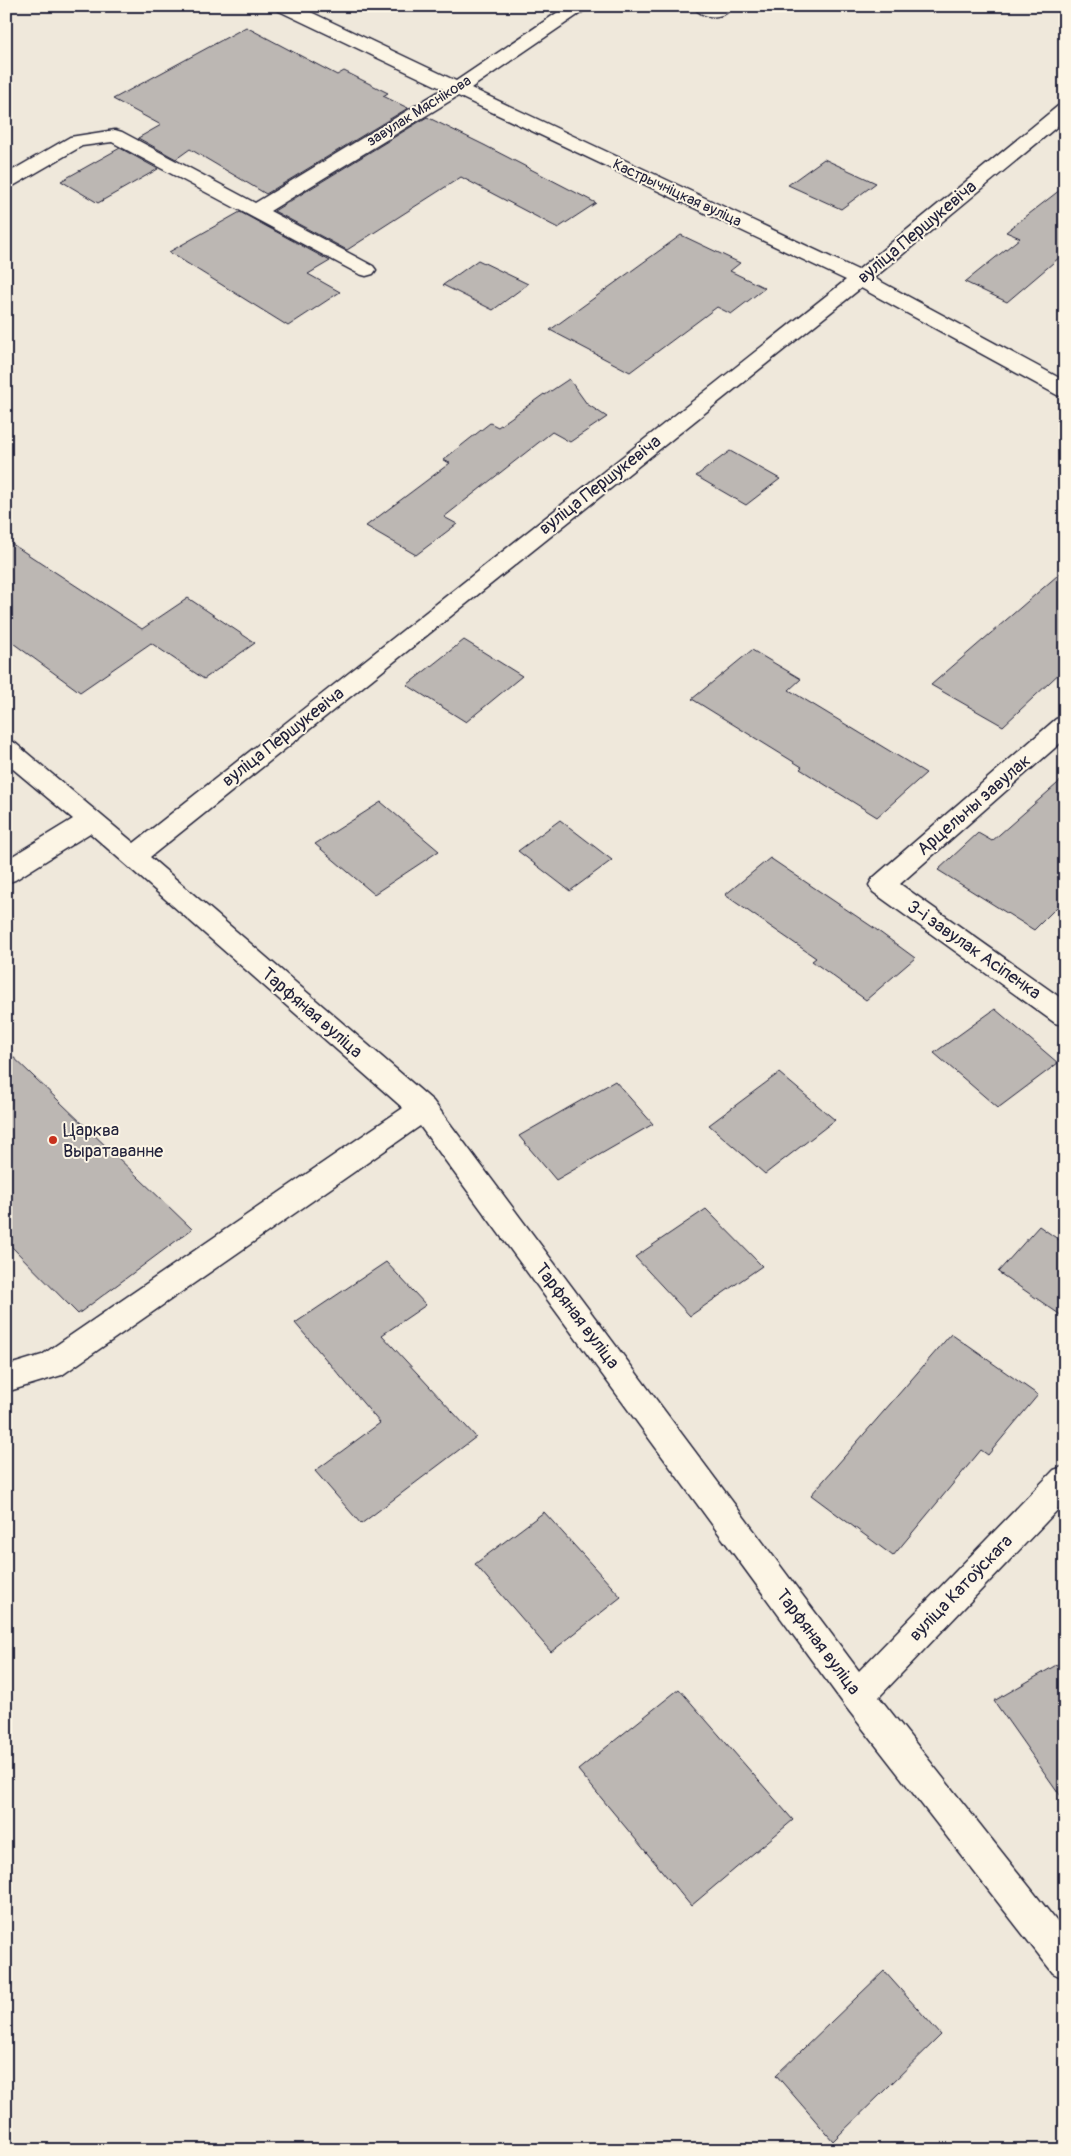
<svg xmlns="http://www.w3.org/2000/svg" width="1071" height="2156" font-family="Pangolin,sans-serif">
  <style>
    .building { fill: #bcb7b3; stroke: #22223b }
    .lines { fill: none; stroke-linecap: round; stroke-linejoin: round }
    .minor-casing { stroke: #22223b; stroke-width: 3 }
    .minor { fill: #fcf5e5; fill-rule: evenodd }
    .poi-dot { fill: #c8321e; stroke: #fcf5e5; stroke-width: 2 }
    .labels { text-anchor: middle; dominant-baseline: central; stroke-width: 4; stroke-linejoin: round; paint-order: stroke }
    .far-street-label { font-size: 15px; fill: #22223b; stroke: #fcf5e5 }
    .street-label { font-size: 18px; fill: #22223b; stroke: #fcf5e5 }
    .poi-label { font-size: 18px; fill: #22223b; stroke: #fcf5e5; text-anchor: start }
  </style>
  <rect width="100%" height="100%" fill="#efe8db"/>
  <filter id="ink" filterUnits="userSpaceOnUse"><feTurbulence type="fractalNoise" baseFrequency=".02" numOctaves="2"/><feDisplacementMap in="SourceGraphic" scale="10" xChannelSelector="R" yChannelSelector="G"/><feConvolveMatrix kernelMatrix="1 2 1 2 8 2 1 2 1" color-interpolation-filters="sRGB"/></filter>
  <g filter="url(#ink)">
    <path class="building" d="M 246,27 L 337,75 L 344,71 L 388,93 L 383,96 L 408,108 L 266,194 L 190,149 L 176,159 L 138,138 L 161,125 L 113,99 Z
      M 427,117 L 484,145 L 596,203 L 558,228 L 461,177 L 347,250 L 274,211 Z
      M 120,148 L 158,169 L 98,203 L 61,181 Z
      M 824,159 L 876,183 L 841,209 L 788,185 Z
      M 1065,186 L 1065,259 L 1060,257 L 1007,302 L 965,282 L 1020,238 L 1006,232 Z
      M 240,212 L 330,261 L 308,274 L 340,292 L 288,326 L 169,252 Z
      M 681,235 L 740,263 L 730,271 L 765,288 L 731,314 L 717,307 L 630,372 L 550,330 Z
      M 478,260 L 528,284 L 493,310 L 443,285 Z
      M 569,379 L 587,404 L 607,417 L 570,442 L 552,432 L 444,517 L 457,524 L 416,555 L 366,526 L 450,463 L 443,460 L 490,423 L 498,427 L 544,394 L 545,395 Z
      M 730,451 L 780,479 L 746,505 L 696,476 Z
      M 6,540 L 142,629 L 188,598 L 255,643 L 204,679 L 151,643 L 80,692 L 6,638 Z
      M 1065,569 L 1065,668 L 1003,726 L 931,685 Z
      M 464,640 L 522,676 L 466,722 L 407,685 Z
      M 752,650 L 801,679 L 789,690 L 926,773 L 877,817 L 800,769 L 802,767 L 692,699 Z
      M 1065,777 L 1065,899 L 1034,930 L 938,870 L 978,833 L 992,841 Z
      M 381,802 L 439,851 L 374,894 L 315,844 Z
      M 560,820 L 612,860 L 570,891 L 518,851 Z
      M 770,858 L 874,928 L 915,958 L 866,1000 L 812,961 L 816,958 L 725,895 Z
      M 995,1009 L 1058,1063 L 998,1108 L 934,1053 Z
      M 6,1050 L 192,1229 L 78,1314 L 6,1241 Z
      M 779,1073 L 835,1120 L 765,1174 L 709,1125 Z
      M 615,1081 L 653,1124 L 556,1180 L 519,1136 Z
      M 706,1209 L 762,1266 L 690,1316 L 635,1257 Z
      M 1039,1226 L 1065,1244 L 1065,1318 L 998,1272 Z
      M 386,1262 L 426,1305 L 382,1335 L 476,1437 L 361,1524 L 315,1471 L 380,1423 L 295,1323 Z
      M 951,1334 L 1038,1395 L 988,1455 L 981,1450 L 893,1556 L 811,1495 Z
      M 544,1512 L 621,1597 L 551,1652 L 475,1564 Z
      M 1065,1660 L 1065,1802 L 994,1701 Z
      M 679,1689 L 793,1820 L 691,1906 L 578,1770 Z
      M 884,1971 L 941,2035 L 833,2141 L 776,2075 Z"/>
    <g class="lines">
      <g class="minor-casing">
        <path id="minor" d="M 274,6 L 298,6 L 456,81 L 567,6 L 588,6 L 585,10 L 471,88 L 858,270 L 1058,106 L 1065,104 L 1065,120 L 874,278 L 1065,381 L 1065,397 L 1057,395 L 861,288 L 150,857 L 433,1101 L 859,1671 L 1054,1470 L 1065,1466 L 1065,1502 L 879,1697 L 1065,1932 L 1065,1979 L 1053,1973 L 846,1707 L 420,1126 L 62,1375 L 6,1392 L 6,1366 L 42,1355 L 403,1108 L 90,833 L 15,880 L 6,883 L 6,860 L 73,819 L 6,763 L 6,740 L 15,743 L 134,843 L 846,280 L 458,96 L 270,211 L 373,266 L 376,270 L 373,274 L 366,276 L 359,274 L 112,142 L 82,146 L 13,186 L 6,188 L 6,174 L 70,137 L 115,130 L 122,132 L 255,203 L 443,89 L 277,10 Z
          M 693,6 L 733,6 C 724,20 703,20 693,6 Z
          M 1065,716 L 1065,739 L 900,884 L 1065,1001 L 1065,1026 L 1055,1023 L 873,892 L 869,885 L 873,878 L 1056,719 Z"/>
      </g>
      <use href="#minor" class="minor"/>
    </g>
  </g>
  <circle class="poi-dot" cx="53" cy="1140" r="5"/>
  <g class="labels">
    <g class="far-street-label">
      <text transform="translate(419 111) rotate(-32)">завулак Мяснікова</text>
      <text transform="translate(677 193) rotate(25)">Кастрычніцкая вуліца</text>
    </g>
    <g class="street-label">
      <text transform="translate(917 232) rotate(-40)">вуліца Першукевіча</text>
      <text transform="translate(600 485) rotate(-38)">вуліца Першукевіча</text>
      <text transform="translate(283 737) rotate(-38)">вуліца Першукевіча</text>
      <text transform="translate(974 805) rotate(-41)">Арцельны завулак</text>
      <text transform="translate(974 950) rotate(35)">3-і завулак Асіпенка</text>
      <text transform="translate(312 1013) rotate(41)">Тарфяная вуліца</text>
      <text transform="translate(577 1316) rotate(53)">Тарфяная вуліца</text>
      <text transform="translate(961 1588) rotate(-46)">вуліца Катоўскага</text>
      <text transform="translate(818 1642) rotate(53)">Тарфяная вуліца</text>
    </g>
    <g class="poi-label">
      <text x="63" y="1130">Царква<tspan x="63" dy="21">Выратаванне</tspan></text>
    </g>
  </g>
  <rect width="1071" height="2156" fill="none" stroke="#fcf5e5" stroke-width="25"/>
  <rect x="12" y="12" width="1046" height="2131" fill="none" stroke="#22223b" stroke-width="2" filter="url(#ink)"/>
</svg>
